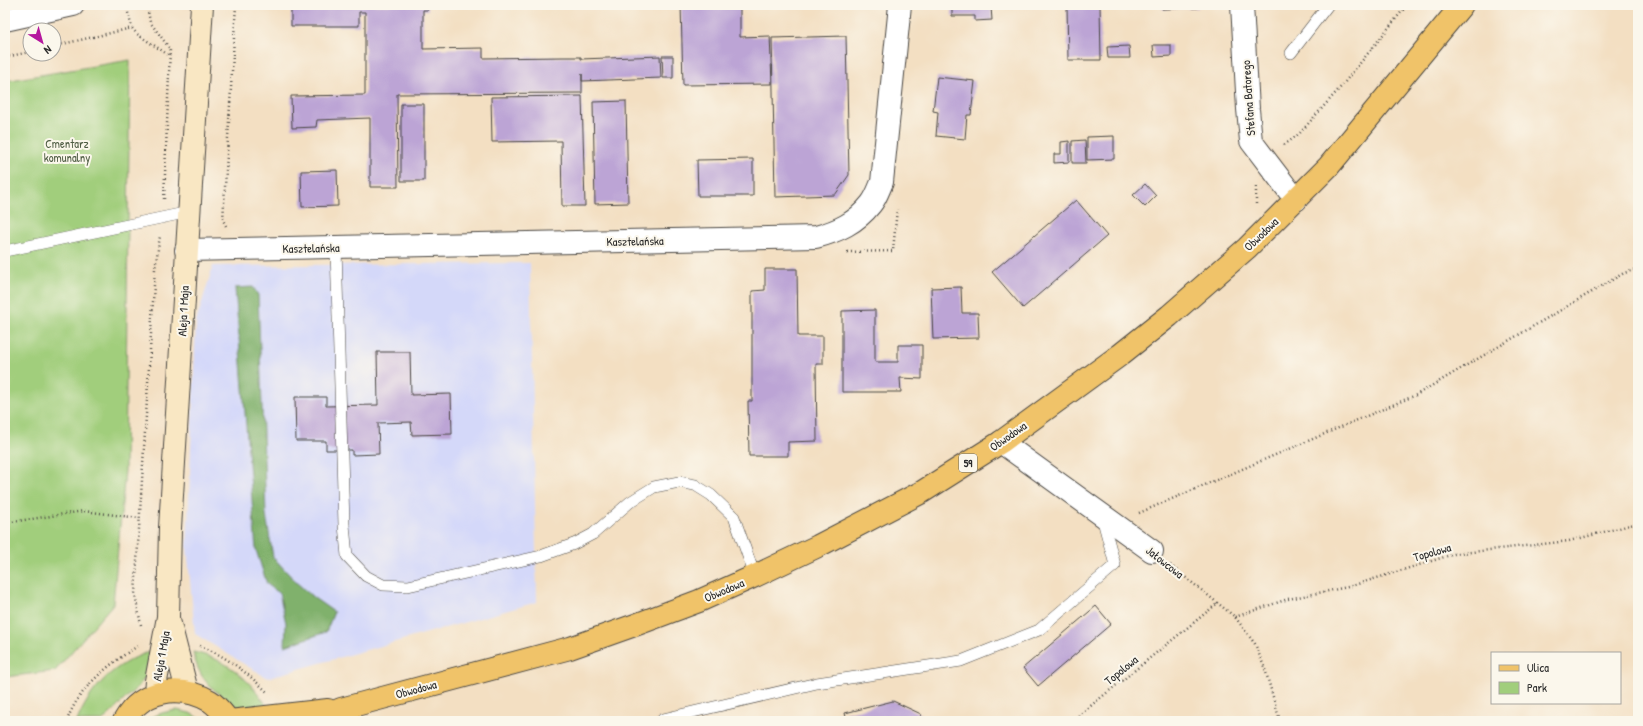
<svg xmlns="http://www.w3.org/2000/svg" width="1643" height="726" font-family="'Patrick Hand',sans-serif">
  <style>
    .built { fill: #d4d8f9 }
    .green { fill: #a1ce7c; stroke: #667c54 }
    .forest { fill: #80b16c; stroke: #566e4c }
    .building { fill: #bca4d5 }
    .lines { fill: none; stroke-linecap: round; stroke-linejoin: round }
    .lane-casing { stroke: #494642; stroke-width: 12 }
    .street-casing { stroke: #494642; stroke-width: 24 }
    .secondary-casing { stroke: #494642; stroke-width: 24 }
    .primary-casing { stroke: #494642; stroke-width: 24 }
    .path { stroke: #494642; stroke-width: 2.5; stroke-dasharray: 1 3; stroke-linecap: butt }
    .lane { stroke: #fff; stroke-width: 11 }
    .street { stroke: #fff; stroke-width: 22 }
    .secondary { stroke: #f9e7c3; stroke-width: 22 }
    .primary { stroke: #f0c369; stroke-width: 22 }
    .labels { text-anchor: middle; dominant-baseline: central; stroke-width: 4; stroke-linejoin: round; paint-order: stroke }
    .shield { fill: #fbf7ec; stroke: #696865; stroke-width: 1 }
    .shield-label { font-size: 11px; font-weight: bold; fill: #2b2b2b }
    .street-label { font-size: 12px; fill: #2b2b2b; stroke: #fbf7ec }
    .park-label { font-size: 12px; fill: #4e5c43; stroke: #fbf7ec }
  </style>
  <rect width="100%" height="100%" fill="#fbf7ec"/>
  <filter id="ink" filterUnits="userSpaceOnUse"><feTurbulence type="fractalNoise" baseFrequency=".025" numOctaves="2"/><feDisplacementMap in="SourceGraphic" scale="8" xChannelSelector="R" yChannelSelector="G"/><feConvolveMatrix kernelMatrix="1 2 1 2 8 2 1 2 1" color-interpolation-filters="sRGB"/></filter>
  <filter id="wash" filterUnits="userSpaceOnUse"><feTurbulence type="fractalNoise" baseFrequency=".012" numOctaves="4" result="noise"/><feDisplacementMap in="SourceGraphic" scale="16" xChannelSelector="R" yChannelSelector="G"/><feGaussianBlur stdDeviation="0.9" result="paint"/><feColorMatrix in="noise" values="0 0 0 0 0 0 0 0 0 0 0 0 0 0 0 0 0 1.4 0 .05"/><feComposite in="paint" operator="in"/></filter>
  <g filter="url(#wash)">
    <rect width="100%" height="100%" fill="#f3dfc2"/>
    <path class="built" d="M 530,263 L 537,602 L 267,678 L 195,634 L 187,548 L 196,322 L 213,266 Z"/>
    <path class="green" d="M 130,60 L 125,471 L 113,604 L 55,671 L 5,677 L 5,81 Z
      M 149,652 C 151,679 139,685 122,702 C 115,709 109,716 101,721 L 77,721 C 91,687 114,664 149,652 Z
      M 193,652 C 227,659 250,679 268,708 C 258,708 249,709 239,707 C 234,705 228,701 223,697 C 205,683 198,674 193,652 Z
      M 177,710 L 190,713 L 204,721 L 148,721 C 156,713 166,712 177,710 Z"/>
    <path class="forest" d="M 253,287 L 258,295 L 266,515 L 273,557 L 297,583 L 314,598 L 334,612 L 326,632 L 285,646 L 286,623 L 279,593 L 267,584 L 256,550 L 235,288 Z"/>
    <g id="blocks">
      <path class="building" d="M 291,5 L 428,5 L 428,10 L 423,10 L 423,49 L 483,48 L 483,58 L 563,57 L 581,57 L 581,59 L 660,56 L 661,78 L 582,81 L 582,74 L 582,93 L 397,94 L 398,187 L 370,187 L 370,118 L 317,120 L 316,127 L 292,128 L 291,96 L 365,95 L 365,12 L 359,12 L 359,26 L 291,26 Z
        M 681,5 L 740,5 L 740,37 L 770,36 L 772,84 L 683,85 Z
        M 952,5 L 1003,5 L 1003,7 L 991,7 L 992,20 L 975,21 L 975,16 L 952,16 Z
        M 1067,5 L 1100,5 L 1101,60 L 1068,60 Z
        M 1162,5 L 1198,5 L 1198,8 L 1162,9 Z
        M 846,36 L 849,175 L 835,195 L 775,197 L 772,38 Z
        M 1153,45 L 1171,45 L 1171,56 L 1154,57 Z
        M 1129,46 L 1130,58 L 1108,58 L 1107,47 Z
        M 662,56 L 673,56 L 673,78 L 663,78 Z
        M 937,77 L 975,81 L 971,115 L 967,115 L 965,139 L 936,136 L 938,112 L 933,111 Z
        M 582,96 L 585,206 L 562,206 L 561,141 L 492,142 L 491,97 Z
        M 626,101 L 628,203 L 595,204 L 593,102 Z
        M 401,104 L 424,104 L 424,181 L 401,181 Z
        M 1114,136 L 1114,159 L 1087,160 L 1087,137 Z
        M 1085,140 L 1086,163 L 1072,163 L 1072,141 Z
        M 1069,141 L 1069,162 L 1054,163 L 1054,154 L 1061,154 L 1061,142 Z
        M 753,159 L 753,196 L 698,196 L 697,160 Z
        M 337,170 L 338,206 L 302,207 L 301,171 Z
        M 1145,184 L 1156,196 L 1145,207 L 1133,195 Z
        M 1076,200 L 1107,236 L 1023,308 L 992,272 Z
        M 765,269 L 797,269 L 798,336 L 823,336 L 823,364 L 816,364 L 817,441 L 788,442 L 788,456 L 749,456 L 748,401 L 752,401 L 752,291 L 765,290 Z
        M 961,287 L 962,313 L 978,313 L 979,338 L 933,339 L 931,288 Z
        M 875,310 L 875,362 L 898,362 L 898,345 L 922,345 L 922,379 L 900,378 L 901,392 L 842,392 L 842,311 Z
        M 377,352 L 410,352 L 411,395 L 451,394 L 452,434 L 412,435 L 411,422 L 378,423 L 379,454 L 352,455 L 352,450 L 326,450 L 326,441 L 296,441 L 295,397 L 326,397 L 326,406 L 378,405 Z
        M 1096,606 L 1111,624 L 1038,686 L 1023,668 Z
        M 893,701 L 921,714 L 923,721 L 847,721 L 845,713 Z"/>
    </g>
  </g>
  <g filter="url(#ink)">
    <use href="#blocks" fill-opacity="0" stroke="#494642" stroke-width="1"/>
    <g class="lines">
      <g class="lane-casing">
        <path id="lane" d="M 1291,53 L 1328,5
          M 336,248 L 344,525 L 347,556 L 366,576 L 383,585 L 408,586 L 541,556 L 574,544 L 593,534 L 630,502 L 654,487 L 679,482 L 695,485 L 711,495 L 734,517 L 755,576
          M 5,251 L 189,212
          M 663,719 L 817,683 L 961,661 L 1039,630 L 1115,565 L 1102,517"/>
      </g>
      <g class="street-casing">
        <path id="street" d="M 1242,5 L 1248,109 L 1251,141 L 1296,200
          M 5,20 L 73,5
          M 186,250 L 816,237 C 838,231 856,223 871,204 C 876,198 879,189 882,182 L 900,5
          M 1001,442 L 1152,551"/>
      </g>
      <g class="secondary-casing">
        <path id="secondary" d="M 170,624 L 187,691
          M 155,694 L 156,681 L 168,617 L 170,528 L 202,5"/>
      </g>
      <g class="primary-casing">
        <path id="primary" d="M 124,721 C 142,689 180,684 210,701 C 217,705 224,715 229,721
          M 229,721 L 328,710
          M 312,721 L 341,709 L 570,648 L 635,625 L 699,601 L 755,576 L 818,546 L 922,492 L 971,461 L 1001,442 L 1120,355 L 1169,316 L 1247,248 L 1329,166 L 1462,5"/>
      </g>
      <path class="path" d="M 126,5 L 132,28 L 137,34 L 170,56
        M 147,5 L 150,22 L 170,49 L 164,199
        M 54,46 L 132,28
        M 5,57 L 30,52
        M 1284,145 L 1299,134 L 1340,88 L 1407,5
        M 1256,187 L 1256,204
        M 226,226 L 223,220 L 236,5
        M 847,252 L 893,251 L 897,209
        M 1139,513 L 1416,395 L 1624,273 L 1638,269
        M 5,523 L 84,511 L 139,518
        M 1170,565 L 1235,617 L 1255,644 L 1265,669 L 1280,721
        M 1235,617 L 1288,599 L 1348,587 L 1454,554 L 1569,541 L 1638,523
        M 141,625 L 135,594 L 155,269 L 160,236
        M 200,646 C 225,655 249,674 268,693
        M 67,721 C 78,688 109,664 138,646
        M 1072,721 L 1218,603"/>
      <use href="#lane" class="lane"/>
      <use href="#street" class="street"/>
      <use href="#secondary" class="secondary"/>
      <use href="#primary" class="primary"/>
    </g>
  </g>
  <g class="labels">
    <rect class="shield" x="959" y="454" width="18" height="18" rx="3"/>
    <g class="shield-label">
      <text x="968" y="463">59</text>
    </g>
    <g class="street-label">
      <text transform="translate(1248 98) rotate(-94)">Stefana Batorego</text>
      <text transform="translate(1261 234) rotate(-44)">Obwodowa</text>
      <text transform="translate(635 241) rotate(-1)">Kasztelańska</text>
      <text transform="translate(311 248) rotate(-1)">Kasztelańska</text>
      <text transform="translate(183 311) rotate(-87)">Aleja 1 Maja</text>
      <text transform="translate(1008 436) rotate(-35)">Obwodowa</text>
      <text transform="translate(1432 552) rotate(-16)">Topolowa</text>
      <text transform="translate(1165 562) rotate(38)">Jałowcowa</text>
      <text transform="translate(724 590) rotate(-23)">Obwodowa</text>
      <text transform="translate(161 656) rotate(-80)">Aleja 1 Maja</text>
      <text transform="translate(1121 670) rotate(-39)">Topolowa</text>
      <text transform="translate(416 689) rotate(-15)">Obwodowa</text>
    </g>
    <g class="park-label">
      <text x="67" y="143">Cmentarz<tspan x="67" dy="14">komunalny</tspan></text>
    </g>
  </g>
  <rect width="1643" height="726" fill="none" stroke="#fbf7ec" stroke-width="20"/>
  <rect x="1491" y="652" width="130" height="52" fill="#fbf7ec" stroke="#a8a59f"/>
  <rect x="1499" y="665" width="20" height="6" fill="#f0c369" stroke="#a8a59f"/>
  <text x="1527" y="672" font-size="12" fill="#2b2b2b">Ulica</text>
  <rect x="1499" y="682" width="20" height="12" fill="#a1ce7c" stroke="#a8a59f"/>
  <text x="1527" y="692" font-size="12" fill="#2b2b2b">Park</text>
  <g transform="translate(42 42) rotate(143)"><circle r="19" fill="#fbf7ec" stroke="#a8a59f"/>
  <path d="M0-3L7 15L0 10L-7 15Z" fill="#b5179e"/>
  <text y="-6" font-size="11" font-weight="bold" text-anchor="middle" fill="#2b2b2b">N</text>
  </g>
</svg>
